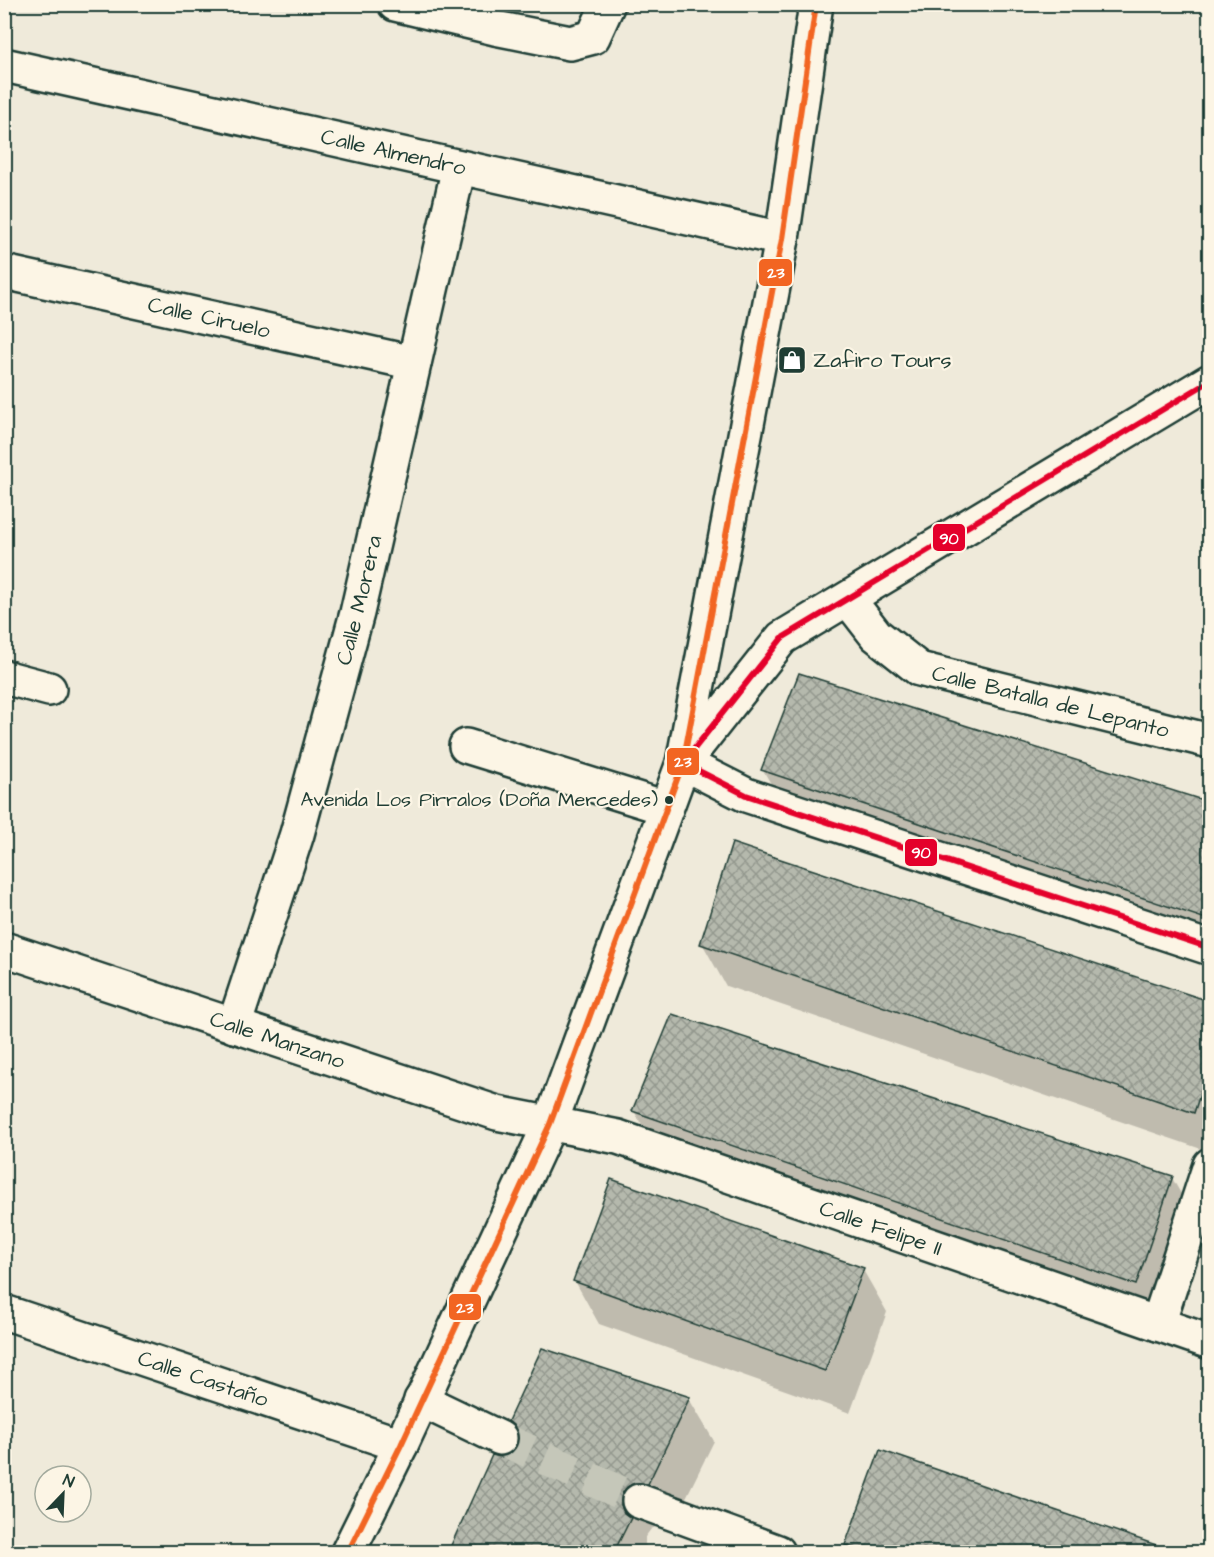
<svg xmlns="http://www.w3.org/2000/svg" width="1214" height="1557" font-family="'Architects Daughter',sans-serif">
  <style>
    .shadow { fill: #0003 }
    .building { fill: url(#building-cross-hatch); stroke: #1f3d34; stroke-width: 1.5 }
    .lines { fill: none; stroke-linecap: round; stroke-linejoin: round }
    .street-tunnel { stroke: #c5c7b9; stroke-width: 33; stroke-dasharray: 33 16; stroke-linecap: butt }
    .street-casing { stroke: #1f3d34; stroke-width: 38 }
    .secondary-casing { stroke: #1f3d34; stroke-width: 38 }
    .street { stroke: #fcf5e5; stroke-width: 33 }
    .secondary { stroke: #fcf5e5; stroke-width: 33 }
    .bus-1-casing { stroke: #fcf5e5; stroke-width: 10 }
    .bus-2-casing { stroke: #fcf5e5; stroke-width: 10 }
    .bus-1 { stroke: #e4002b; stroke-width: 6 }
    .bus-2 { stroke: #f26522; stroke-width: 6 }
    .bus-dot { fill: #1f3d34; stroke: #fcf5e5; stroke-width: 2 }
    .labels { text-anchor: middle; dominant-baseline: central; stroke-width: 4.5; stroke-linejoin: round; paint-order: stroke }
    .bus-label { font-size: 20px; fill: #1f3d34; stroke: #fcf5e5; text-anchor: end }
    .street-label { font-size: 22px; fill: #1f3d34; stroke: #fcf5e5 }
    .poi-label { font-size: 22px; fill: #1f3d34; stroke: #fcf5e5; text-anchor: start }
    .line-badge { stroke: #fcf5e5; stroke-width: 2 }
    .badge-label { font-size: 16px; text-anchor: middle; font-weight: bold; fill: #fff }
  </style>
  <defs>
    <pattern id="building-cross-hatch" width="8" height="8" patternUnits="userSpaceOnUse" patternTransform="scale(1.5)"><rect width="8" height="8" fill="#b5b9ad"/><path d="M0 0l8 8M0 8l8-8" fill="none" stroke="#93988e"/></pattern>
  </defs>
  <rect width="100%" height="100%" fill="#efeada"/>
  <filter id="ink" filterUnits="userSpaceOnUse"><feTurbulence type="fractalNoise" baseFrequency=".0167" numOctaves="2"/><feDisplacementMap in="SourceGraphic" scale="12" xChannelSelector="R" yChannelSelector="G"/><feConvolveMatrix kernelMatrix="1 2 1 2 8 2 1 2 1" color-interpolation-filters="sRGB"/></filter>
  <g filter="url(#ink)">
    <path class="shadow" d="M 800,675 L 1210,803 L 1210,953 L 787,812 L 763,770 Z
      M 733,845 L 1210,1002 L 1210,1152 L 726,986 L 702,943 Z
      M 634,1111 L 1172,1178 L 1196,1220 L 1160,1326 L 658,1153 Z
      M 863,1270 L 887,1312 L 850,1413 L 599,1324 L 575,1281 Z
      M 689,1399 L 714,1441 L 672,1526 L 660,1525 L 651,1529 L 645,1537 L 645,1544 L 649,1552 L 450,1552 L 493,1457 L 501,1458 L 511,1455 L 518,1446 L 520,1439 L 510,1421 Z
      M 881,1452 L 1175,1552 L 851,1552 L 846,1545 Z"/>
    <path class="building" d="M 799,673 L 1209,802 L 1209,920 L 761,770 Z
      M 732,843 L 1209,1001 L 1209,1066 L 1194,1113 L 700,944 Z
      M 672,1014 L 1173,1176 L 1136,1285 L 632,1111 Z
      M 611,1179 L 864,1268 L 825,1371 L 573,1281 Z
      M 542,1348 L 690,1397 L 648,1484 L 635,1483 L 627,1487 L 622,1494 L 621,1505 L 624,1513 L 631,1518 L 614,1552 L 448,1552 L 492,1455 L 501,1457 L 510,1454 L 517,1446 L 519,1437 L 516,1428 L 508,1421 Z
      M 880,1450 L 1162,1547 L 1161,1552 L 866,1552 L 845,1545 Z"/>
    <g class="lines">
      <path class="street-tunnel" d="M 500,1438 L 639,1501"/>
      <g class="street-casing">
        <g id="street">
          <path d="M 395,4 L 495,28 L 570,43 L 593,37 L 608,4"/>
          <path id="s1" d="M 4,65 L 782,239"/>
          <path id="s2" d="M 4,272 L 414,363"/>
          <path d="M 1210,381 L 782,638 L 683,763 L 746,795 L 1210,948"/>
          <path id="s3" d="M 848,599 L 876,635 L 919,669 L 1210,741"/>
          <path d="M 4,677 L 49,689"/>
          <path d="M 466,746 L 666,808"/>
          <path id="s4" d="M 4,949 L 497,1113 L 618,1137 L 1210,1342"/>
          <path id="s5" d="M 234,1026 L 297,834 L 357,613 L 459,167"/>
          <path id="s6" d="M 4,1312 L 401,1445"/>
          <path d="M 1158,1324 L 1210,1165"/>
          <path d="M 421,1400 L 500,1438"/>
          <path d="M 639,1501 L 778,1552"/>
        </g>
      </g>
      <g class="secondary-casing">
        <path id="secondary" d="M 348,1552 L 401,1445 L 550,1124 L 683,763 L 782,239 L 816,4"/>
      </g>
      <use href="#street" class="street"/>
      <use href="#secondary" class="secondary"/>
      <g class="bus-1-casing">
        <path id="bus-1" d="M 1210,381 L 782,638 L 683,763 L 746,795 L 1210,948"/>
      </g>
      <g class="bus-2-casing">
        <path id="bus-2" d="M 348,1552 L 401,1445 L 550,1124 L 683,763 L 782,239 L 816,4"/>
      </g>
      <use href="#bus-1" class="bus-1"/>
      <use href="#bus-2" class="bus-2"/>
    </g>
  </g>
  <defs>
    <g id="shop-square" transform="scale(1.5)"><rect x="-9" y="-9" width="18" height="18" rx="4" fill="#1f3d34" stroke="#fcf5e5"/><path d="M-5-2.5h2.3a2.7 3.5 0 0 1 5.4 0H5L5.5 6h-11ZM-1.5-2.5h3a1.5 2.3 0 0 0-3 0Z" fill="#fff"/></g>
  </defs>
  <g fill-rule="evenodd">
    <use href="#shop-square" x="792" y="360"/>
  </g>
  <circle class="bus-dot" cx="669" cy="800" r="5"/>
  <g class="labels">
    <g class="bus-label">
      <text x="658" y="800">Avenida Los Pirralos (Doña Mercedes)</text>
    </g>
    <g class="street-label">
      <text stroke="none"><textPath href="#s1" startOffset="399">Calle Almendro</textPath></text>
      <text stroke="none"><textPath href="#s2" startOffset="210">Calle Ciruelo</textPath></text>
      <text stroke="none"><textPath href="#s5" startOffset="444">Calle Morera</textPath></text>
      <text stroke="none"><textPath href="#s3" startOffset="236">Calle Batalla de Lepanto</textPath></text>
      <text stroke="none"><textPath href="#s4" startOffset="288">Calle Manzano</textPath></text>
      <text stroke="none"><textPath href="#s4" startOffset="921">Calle Felipe II</textPath></text>
      <text stroke="none"><textPath href="#s6" startOffset="210">Calle Castaño</textPath></text>
    </g>
    <g class="poi-label">
      <text x="813" y="360">Zafiro Tours</text>
    </g>
  </g>
  <g class="line-badge">
    <rect x="758" y="258" width="35" height="29" rx="6" fill="#f26522"/>
    <rect x="932" y="523" width="34" height="29" rx="6" fill="#e4002b"/>
    <rect x="666" y="747" width="34" height="29" rx="6" fill="#f26522"/>
    <rect x="904" y="838" width="34" height="29" rx="6" fill="#e4002b"/>
    <rect x="448" y="1293" width="34" height="28" rx="6" fill="#f26522"/>
  </g>
  <g class="badge-label">
    <text x="776" y="278">23</text>
    <text x="949" y="544">90</text>
    <text x="683" y="767">23</text>
    <text x="921" y="858">90</text>
    <text x="465" y="1313">23</text>
  </g>
  <rect width="1214" height="1557" fill="none" stroke="#fcf5e5" stroke-width="24"/>
  <rect x="12" y="12" width="1190" height="1533" fill="none" stroke="#1f3d34" stroke-width="2" filter="url(#ink)"/>
  <g transform="translate(63 1494) rotate(23)"><circle r="28" fill="#fcf5e5" stroke="#a4ab9e" stroke-width="1.5"/>
  <path d="M0-4.5L10 22L0 15L-10 22Z" fill="#1f3d34"/>
  <text y="-9" font-size="16" font-weight="bold" text-anchor="middle" fill="#1f3d34">N</text>
  </g>
</svg>
